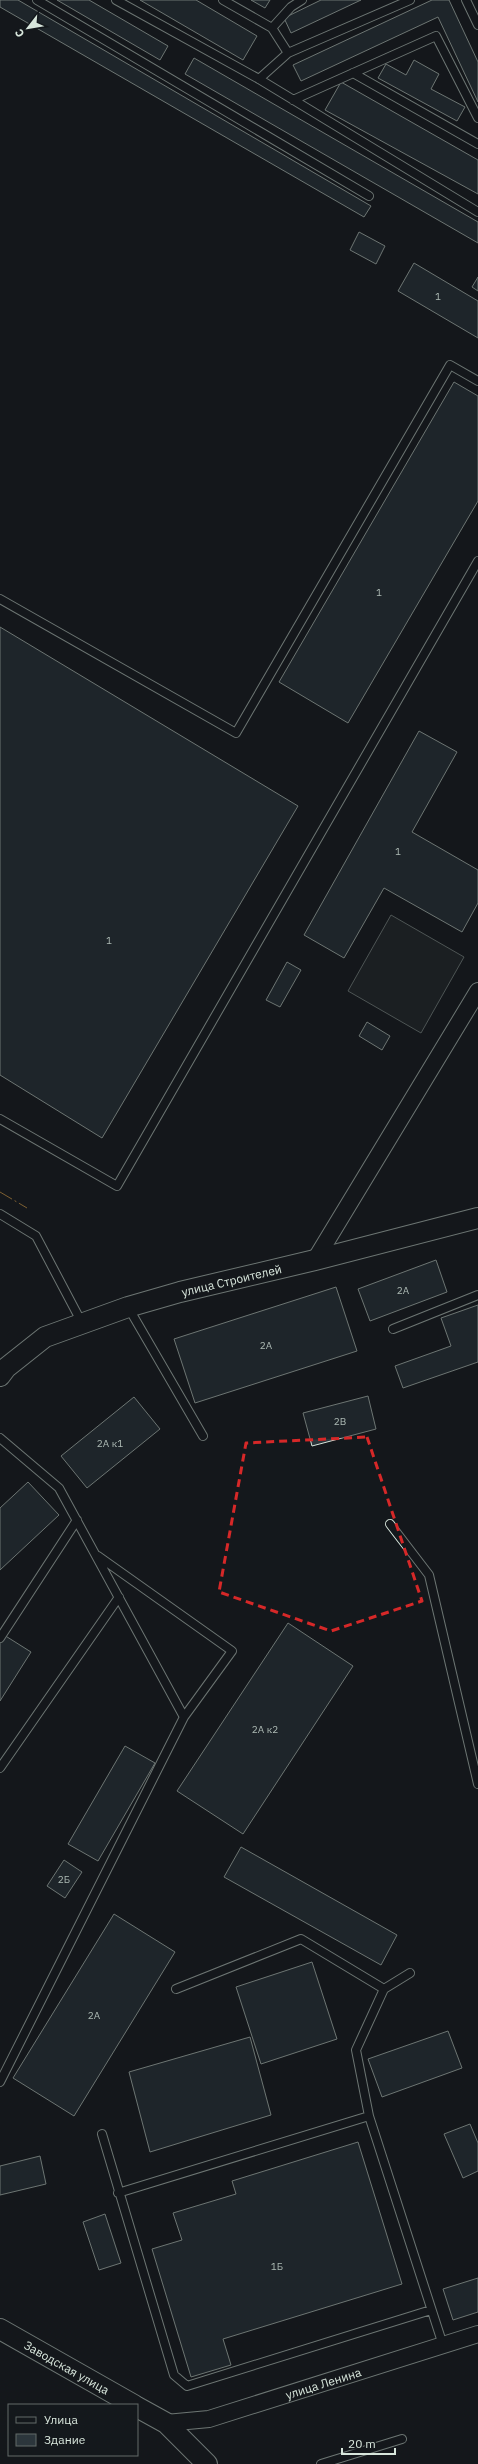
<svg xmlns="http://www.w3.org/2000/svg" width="478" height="2464" font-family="'IBM Plex Sans',sans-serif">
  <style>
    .parking { fill: #24282b; stroke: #939e99 }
    .building { fill: #2c363c; stroke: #d8e6dc }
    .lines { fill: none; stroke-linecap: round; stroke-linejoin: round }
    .service-casing { stroke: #d8e6dc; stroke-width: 10 }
    .minor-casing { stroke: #d8e6dc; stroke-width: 18 }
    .tertiary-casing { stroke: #d8e6dc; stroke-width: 22 }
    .service { stroke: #14181c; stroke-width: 8 }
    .minor { stroke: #14181c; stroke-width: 16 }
    .tertiary { stroke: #14181c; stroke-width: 20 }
    .power { stroke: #ffb74d; stroke-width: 1; stroke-dasharray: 14 3 2 3; stroke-linecap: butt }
    .marked { fill: none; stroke: #d62828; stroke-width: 3; stroke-dasharray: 8 5; stroke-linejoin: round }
    .labels { text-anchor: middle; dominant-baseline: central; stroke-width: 3; stroke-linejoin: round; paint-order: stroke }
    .number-label { font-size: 10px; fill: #adbab4 }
    .street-label { font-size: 12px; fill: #d8e6dc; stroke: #14181c }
  </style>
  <rect width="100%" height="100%" fill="#14181c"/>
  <path class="parking" d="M 391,915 L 464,957 L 421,1033 L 348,991 Z"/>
  <path class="building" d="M 0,0 L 18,0 L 371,206 L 364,217 L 0,7 Z
    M 57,0 L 89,0 L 168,46 L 160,60 Z
    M 140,0 L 196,0 L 257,36 L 243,60 Z
    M 251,0 L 270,0 L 265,8 Z
    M 321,0 L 361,0 L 291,33 L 284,18 Z
    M 432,0 L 449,0 L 478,62 L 478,102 L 438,17 L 301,81 L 293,65 Z
    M 194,58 L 478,222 L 478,243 L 185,74 Z
    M 414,60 L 439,74 L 431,89 L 465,107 L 457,121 L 378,78 L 386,64 L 406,75 Z
    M 341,82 L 478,160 L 478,194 L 325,110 Z
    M 359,232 L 385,246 L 376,264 L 350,250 Z
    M 414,263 L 478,301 L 478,338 L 398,291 Z
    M 478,277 L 478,291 L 472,287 Z
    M 454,382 L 478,396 L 478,501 L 348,723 L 279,682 Z
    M 0,627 L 298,806 L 102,1138 L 0,1075 Z
    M 419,731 L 457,752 L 412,832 L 478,870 L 478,903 L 462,932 L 384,888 L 344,958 L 304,935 Z
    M 287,962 L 301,970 L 280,1007 L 266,1000 Z
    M 367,1022 L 390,1036 L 382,1050 L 359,1036 Z
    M 436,1260 L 447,1292 L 370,1321 L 358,1289 Z
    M 336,1287 L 357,1351 L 195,1403 L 174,1339 Z
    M 478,1305 L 478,1362 L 403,1388 L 395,1366 L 451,1346 L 441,1318 Z
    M 368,1396 L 376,1429 L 312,1446 L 303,1413 Z
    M 134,1397 L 160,1429 L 87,1488 L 61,1456 Z
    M 28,1482 L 59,1515 L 0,1570 L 0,1508 Z
    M 288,1623 L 353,1666 L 243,1834 L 177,1791 Z
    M 4,1635 L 31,1652 L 0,1701 L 0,1641 Z
    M 125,1746 L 155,1763 L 98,1861 L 68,1844 Z
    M 241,1847 L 397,1935 L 381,1965 L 224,1877 Z
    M 64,1860 L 82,1872 L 65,1898 L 47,1886 Z
    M 114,1914 L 175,1952 L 74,2116 L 13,2078 Z
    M 312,1962 L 337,2039 L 261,2064 L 236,1987 Z
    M 448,2031 L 462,2068 L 382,2097 L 368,2059 Z
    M 250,2037 L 271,2115 L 150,2152 L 129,2072 Z
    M 470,2124 L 478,2143 L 478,2171 L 463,2178 L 444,2134 Z
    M 358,2142 L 402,2284 L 223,2339 L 231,2365 L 191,2377 L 152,2249 L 182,2240 L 173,2213 L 236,2194 L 232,2181 Z
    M 40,2156 L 46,2184 L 0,2195 L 0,2166 Z
    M 105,2214 L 121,2263 L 99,2270 L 83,2222 Z
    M 478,2278 L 478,2312 L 453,2320 L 443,2289 Z"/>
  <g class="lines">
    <g class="service-casing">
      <path id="service" d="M 37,0 L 369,196
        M 116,0 L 259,79 L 478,212
        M 223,0 L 272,28 L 288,53
        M 466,0 L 478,25
        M 272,28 L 291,7 L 302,0
        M 353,73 L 478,144
        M 259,79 L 288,53 L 410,0
        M 293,100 L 436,36 L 478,118
        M 0,599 L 236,733 L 450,365 L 478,381
        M 0,1119 L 117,1186 L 478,561
        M 0,1214 L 36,1236 L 82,1323
        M 128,1307 L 203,1436
        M 393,1329 L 478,1295
        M 0,1438 L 59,1488 L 184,1717 L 0,2082
        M 390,1524 L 429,1575 L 478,1784
        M 98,1556 L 232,1651 L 184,1717
        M 0,1638 L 77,1520
        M 0,1768 L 119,1597
        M 410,1973 L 384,1989 L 356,2050 L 369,2116 L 443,2345
        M 176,1989 L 301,1939 L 384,1989
        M 102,2134 L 174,2375 L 187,2386 L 431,2310
        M 118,2193 L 369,2116
        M 321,2464 L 402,2439"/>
    </g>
    <g class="minor-casing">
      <g id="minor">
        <path d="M 315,1260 L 478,991"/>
        <path id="s1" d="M 166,2423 L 209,2419 L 478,2334"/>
      </g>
    </g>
    <g class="tertiary-casing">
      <g id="tertiary">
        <path id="s2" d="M 0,1376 L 6,1368 L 45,1337 L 128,1307 L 180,1292 L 315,1260 L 478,1218"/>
        <path id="s3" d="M 0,2329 L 134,2405"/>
        <path d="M 137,2407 L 166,2423 L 207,2464"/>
      </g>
    </g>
    <use href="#service" class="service"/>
    <use href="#minor" class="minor"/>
    <use href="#tertiary" class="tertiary"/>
    <path class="power" d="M 0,1192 L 27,1208"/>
  </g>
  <path d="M0 0H478V2464H0ZM 367,1437 L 422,1601 L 331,1631 L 219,1592 L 246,1443 Z" fill="#14181c" fill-opacity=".55" fill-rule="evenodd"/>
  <path class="marked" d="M 367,1437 L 422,1601 L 331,1631 L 219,1592 L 246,1443 Z"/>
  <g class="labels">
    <g class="number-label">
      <text x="438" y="296">1</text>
      <text x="379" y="592">1</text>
      <text x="398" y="851">1</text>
      <text x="109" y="940">1</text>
      <text x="403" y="1290">2А</text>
      <text x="266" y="1345">2А</text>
      <text x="340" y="1421">2В</text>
      <text x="110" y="1443">2А к1</text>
      <text x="265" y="1729">2А к2</text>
      <text x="64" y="1879">2Б</text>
      <text x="94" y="2015">2А</text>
      <text x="277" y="2266">1Б</text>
    </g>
    <g class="street-label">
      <text stroke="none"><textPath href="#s2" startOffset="255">улица Строителей</textPath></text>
      <text stroke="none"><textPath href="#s3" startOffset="77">Заводская улица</textPath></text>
      <text stroke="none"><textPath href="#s1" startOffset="163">улица Ленина</textPath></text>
    </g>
  </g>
  <rect x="8" y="2404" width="130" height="52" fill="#14181c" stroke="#626a69"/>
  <rect x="16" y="2417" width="20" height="6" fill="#14181c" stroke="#626a69"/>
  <text x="44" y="2424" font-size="12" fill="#d8e6dc">Улица</text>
  <rect x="16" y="2434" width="20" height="12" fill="#2c363c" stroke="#626a69"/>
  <text x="44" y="2444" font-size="12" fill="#d8e6dc">Здание</text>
  <g transform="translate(28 28) rotate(239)" stroke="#14181c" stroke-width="3" paint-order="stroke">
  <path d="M0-3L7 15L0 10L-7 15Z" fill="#d8e6dc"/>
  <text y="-6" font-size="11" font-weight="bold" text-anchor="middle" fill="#d8e6dc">С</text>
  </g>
  <path d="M342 2448v6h53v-6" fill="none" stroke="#d8e6dc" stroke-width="2"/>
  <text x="348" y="2448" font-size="12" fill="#d8e6dc" stroke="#14181c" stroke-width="3" paint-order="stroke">20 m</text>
</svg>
